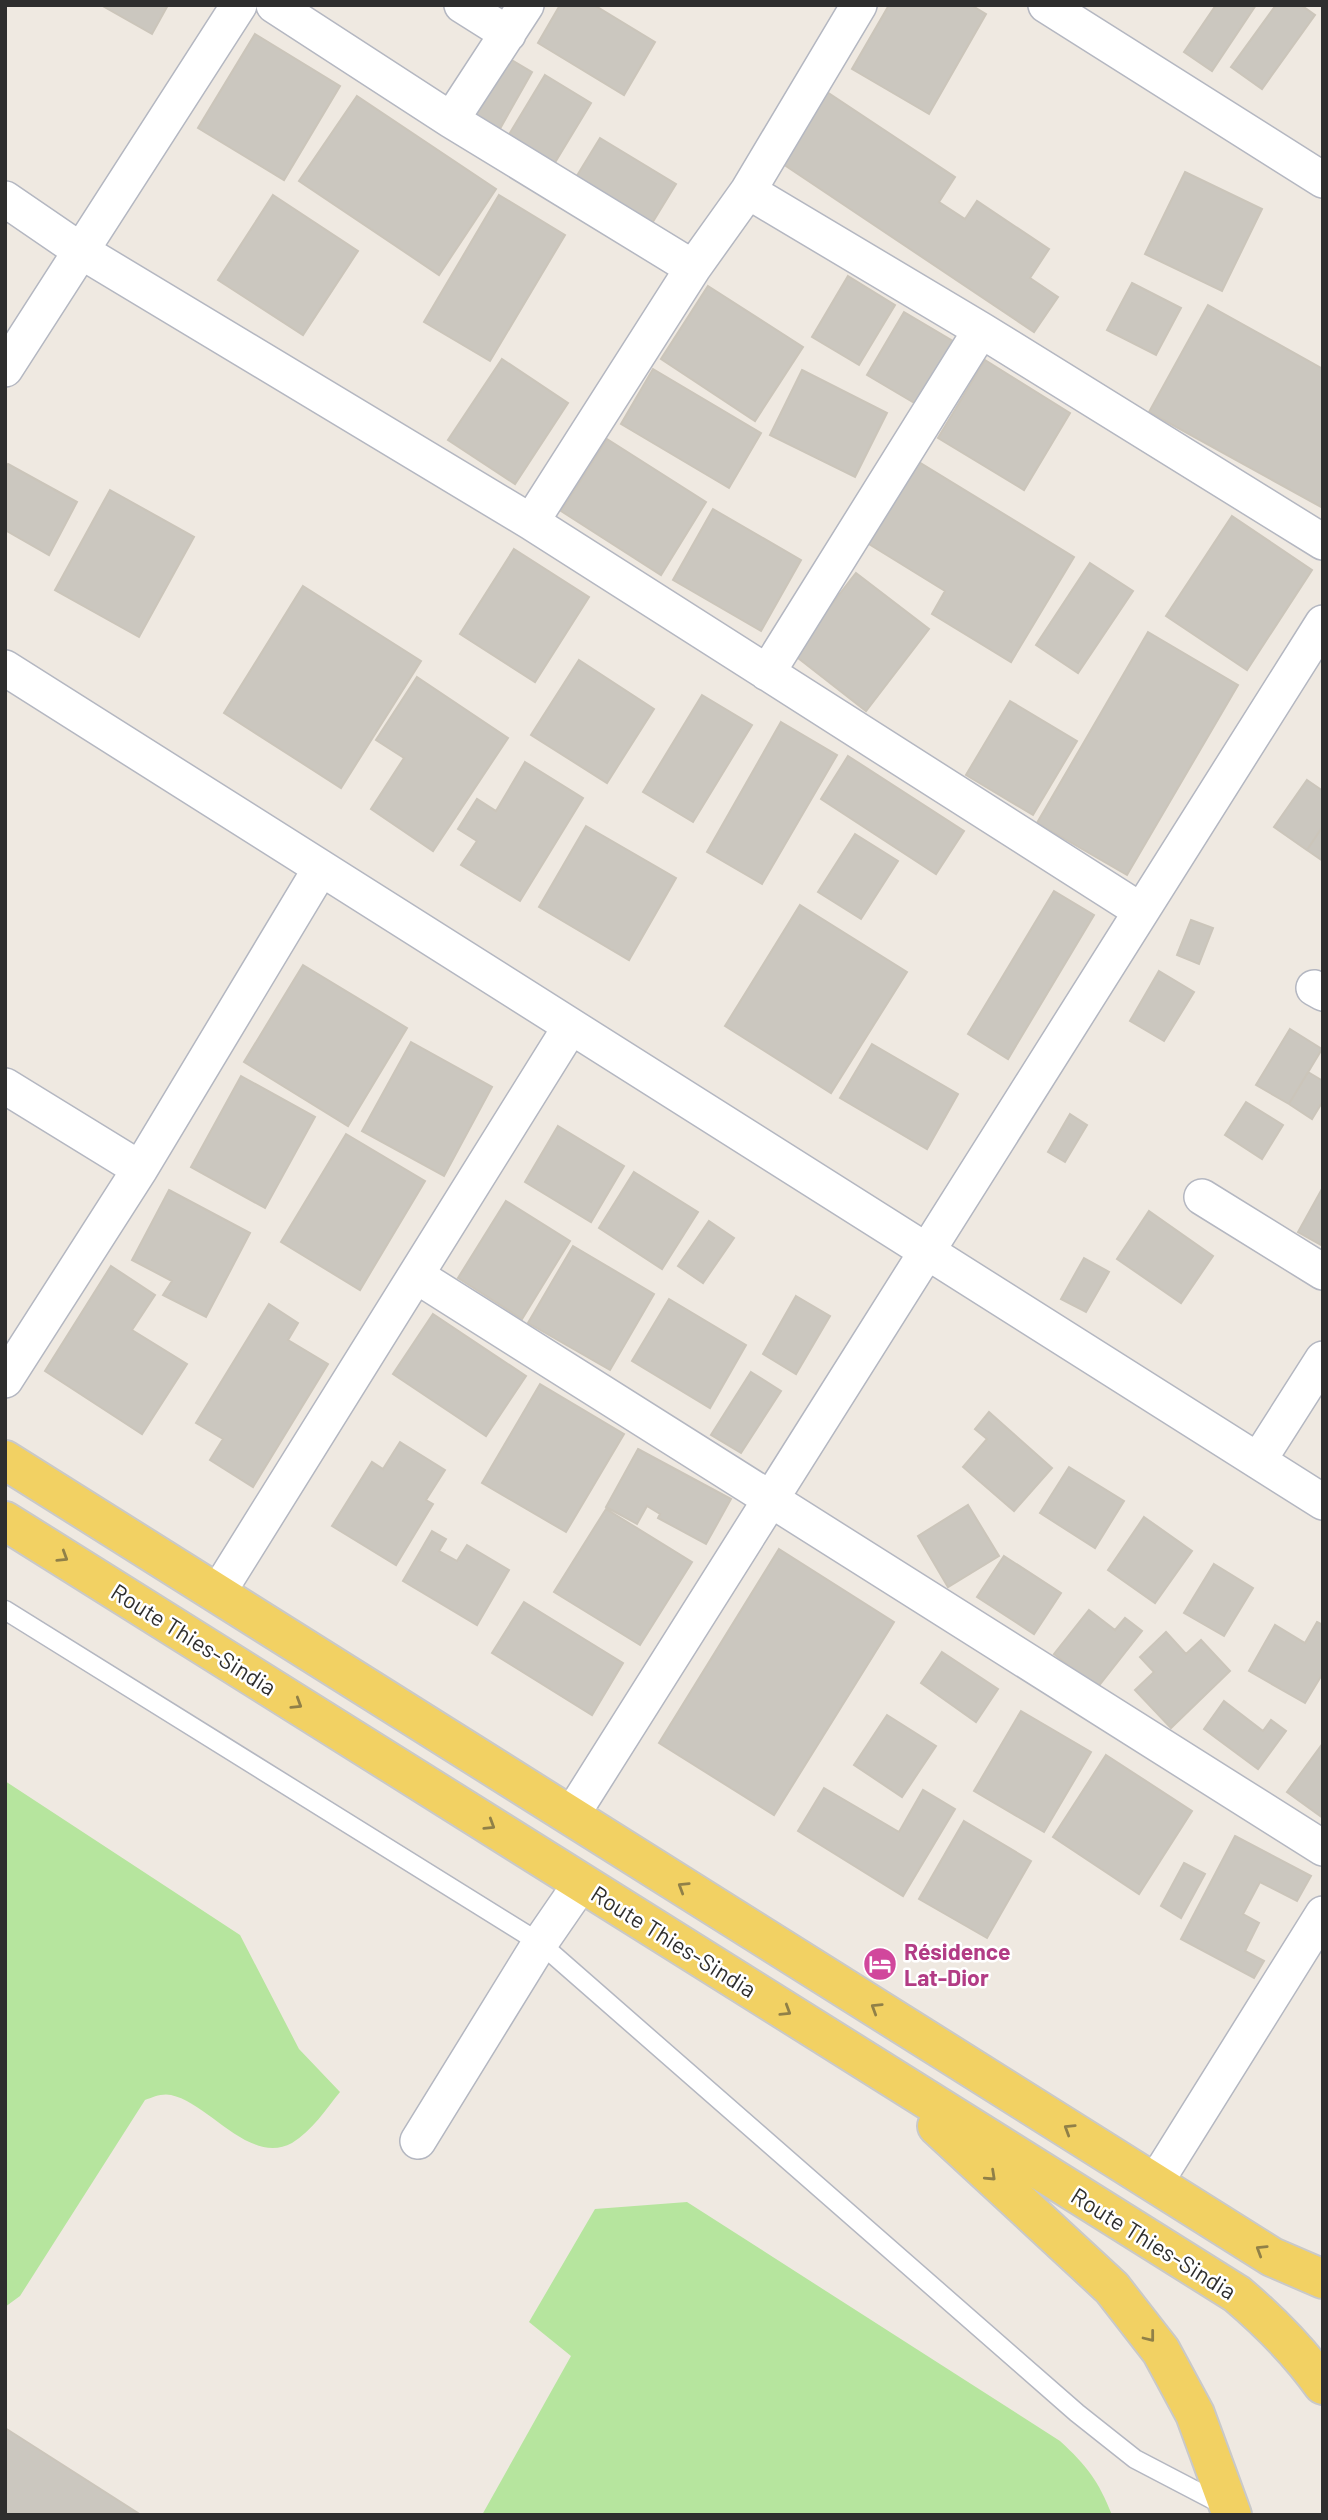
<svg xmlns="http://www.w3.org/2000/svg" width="1328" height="2520" font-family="Barlow,sans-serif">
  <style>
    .green { fill: #b6e59e }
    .building { fill: #cbc7bf; stroke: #cbc5ba; stroke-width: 2 }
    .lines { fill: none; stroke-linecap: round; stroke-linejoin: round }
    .service-casing { stroke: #b4b7c1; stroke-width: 21 }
    .minor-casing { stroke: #b4b7c1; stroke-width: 38 }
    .primary-casing { stroke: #c9c9c9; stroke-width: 42 }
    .service { stroke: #fff; stroke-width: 18 }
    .minor { stroke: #fff; stroke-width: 35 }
    .primary { stroke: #f2d163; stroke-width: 38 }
    .oneway { stroke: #908048 }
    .labels { text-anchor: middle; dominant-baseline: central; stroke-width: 5; stroke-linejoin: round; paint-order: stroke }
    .street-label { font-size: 23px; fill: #2e2e2e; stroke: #fff }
    .hotel-label { font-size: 23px; font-weight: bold; fill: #b23c85; stroke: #fff; text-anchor: start }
  </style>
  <rect width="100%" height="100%" fill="#efe9e1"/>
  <path class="green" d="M 5,1781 L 240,1935 L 299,2049 L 340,2092 C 326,2109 312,2131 292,2143 C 250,2166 209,2103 171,2095 C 162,2093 153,2097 145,2100 L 20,2296 L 5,2307 Z
    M 687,2202 L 1060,2441 C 1087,2466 1098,2480 1112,2515 L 482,2515 L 571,2356 L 529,2322 L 595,2209 Z"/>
  <path class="building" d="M 101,5 L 168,5 L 152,34 Z
    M 560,5 L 594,5 L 655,42 L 624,95 L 538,43 Z
    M 889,5 L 971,5 L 986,14 L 929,114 L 852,69 Z
    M 1216,5 L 1256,5 L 1212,71 L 1184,52 Z
    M 1276,5 L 1301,5 L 1315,15 L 1262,89 L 1231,67 Z
    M 255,34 L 340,86 L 284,180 L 198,128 Z
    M 503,55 L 532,72 L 497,134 L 468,117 Z
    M 545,75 L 591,103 L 548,174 L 502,146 Z
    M 824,90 L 955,177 L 939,202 L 965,219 L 977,201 L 1049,249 L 1030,278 L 1058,297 L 1034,332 L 777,160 Z
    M 357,96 L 496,189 L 439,275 L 299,181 Z
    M 600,138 L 676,184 L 651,225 L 575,179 Z
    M 1185,172 L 1262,209 L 1222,291 L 1145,254 Z
    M 273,195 L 358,251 L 303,335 L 218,280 Z
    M 499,195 L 565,235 L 490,361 L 424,322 Z
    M 848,276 L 895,305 L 859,365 L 812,337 Z
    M 1132,283 L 1181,308 L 1156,355 L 1107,330 Z
    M 708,286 L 803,347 L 755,421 L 661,359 Z
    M 1208,305 L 1323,369 L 1323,508 L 1149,412 Z
    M 904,312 L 953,341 L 916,404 L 867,375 Z
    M 502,359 L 568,403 L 515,484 L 448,440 Z
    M 985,360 L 1070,413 L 1024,490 L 938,438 Z
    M 653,369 L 761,433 L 729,488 L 621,424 Z
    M 802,370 L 887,413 L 855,477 L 770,435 Z
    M 607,439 L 706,502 L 661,575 L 561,511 Z
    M 914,459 L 1074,557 L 1011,662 L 932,614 L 945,591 L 864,541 Z
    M 8,464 L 77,502 L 49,555 L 5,530 L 5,469 Z
    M 110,490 L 194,537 L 139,637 L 55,590 Z
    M 713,509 L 801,560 L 761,631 L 673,580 Z
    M 1232,516 L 1312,570 L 1247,670 L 1166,616 Z
    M 514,549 L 589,597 L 535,682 L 460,634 Z
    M 1090,563 L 1133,591 L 1078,673 L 1036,645 Z
    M 856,573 L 929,629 L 866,711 L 793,654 Z
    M 303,586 L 421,661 L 341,788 L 224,713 Z
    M 1148,632 L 1238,685 L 1127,875 L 1037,823 Z
    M 579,660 L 654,709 L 607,783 L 531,735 Z
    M 417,677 L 508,738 L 433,851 L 371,809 L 404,758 L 376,740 Z
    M 702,695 L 752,725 L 693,822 L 643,792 Z
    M 1010,701 L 1077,741 L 1033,815 L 966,775 Z
    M 781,722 L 837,755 L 762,884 L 707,852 Z
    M 848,756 L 964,831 L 936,874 L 821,799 Z
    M 525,762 L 583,798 L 520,901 L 461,865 L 477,841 L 458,829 L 477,799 L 496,811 Z
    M 1307,780 L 1323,791 L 1323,826 L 1307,850 L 1274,827 Z
    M 586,826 L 676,878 L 629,960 L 539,907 Z
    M 1323,826 L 1323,861 L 1307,850 Z
    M 855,834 L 898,861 L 861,919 L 818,892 Z
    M 1054,891 L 1094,915 L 1008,1059 L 968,1034 Z
    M 800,905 L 907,972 L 831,1093 L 725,1026 Z
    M 1191,920 L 1213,928 L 1199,964 L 1177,955 Z
    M 303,965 L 407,1028 L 348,1126 L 244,1062 Z
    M 1159,971 L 1194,992 L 1164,1041 L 1130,1021 Z
    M 1290,1029 L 1322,1049 L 1289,1104 L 1256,1085 Z
    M 411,1042 L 492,1087 L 444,1176 L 362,1131 Z
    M 872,1044 L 958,1094 L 927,1149 L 840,1098 Z
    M 1308,1072 L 1323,1081 L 1323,1101 L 1312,1119 L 1289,1104 Z
    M 241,1076 L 315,1117 L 265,1208 L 191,1167 Z
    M 1246,1102 L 1283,1125 L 1262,1159 L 1225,1135 Z
    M 1070,1114 L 1087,1125 L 1065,1162 L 1048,1152 Z
    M 558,1126 L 624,1166 L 591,1222 L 525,1182 Z
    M 346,1134 L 425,1181 L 360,1290 L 281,1242 Z
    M 634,1172 L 698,1212 L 662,1269 L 599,1228 Z
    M 1323,1187 L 1323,1246 L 1298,1232 Z
    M 169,1190 L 250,1233 L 206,1317 L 163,1295 L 172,1281 L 132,1260 Z
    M 506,1201 L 570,1241 L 522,1319 L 458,1278 Z
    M 1149,1211 L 1213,1256 L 1181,1303 L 1117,1259 Z
    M 709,1221 L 734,1238 L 703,1283 L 678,1266 Z
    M 573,1246 L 654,1294 L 610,1370 L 528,1323 Z
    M 1084,1258 L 1109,1272 L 1086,1312 L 1061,1299 Z
    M 111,1266 L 155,1295 L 132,1330 L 187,1364 L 142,1434 L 45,1371 Z
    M 796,1296 L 830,1316 L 796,1374 L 763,1354 Z
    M 669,1299 L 746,1345 L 710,1408 L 632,1361 Z
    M 269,1304 L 298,1323 L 288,1340 L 328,1364 L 253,1487 L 210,1460 L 223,1439 L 196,1423 Z
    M 433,1314 L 526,1376 L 486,1436 L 393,1374 Z
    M 751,1372 L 781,1391 L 741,1453 L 711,1435 Z
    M 540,1384 L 624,1434 L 566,1532 L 482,1483 Z
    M 989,1412 L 1052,1468 L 1014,1511 L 963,1467 L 987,1439 L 975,1429 Z
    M 400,1442 L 445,1470 L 426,1500 L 433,1504 L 396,1565 L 332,1526 L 372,1462 L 383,1469 Z
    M 638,1449 L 731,1499 L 706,1544 L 658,1518 L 660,1514 L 647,1506 L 637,1524 L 606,1507 Z
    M 1069,1467 L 1124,1501 L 1095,1548 L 1040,1513 Z
    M 968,1505 L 999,1556 L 948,1587 L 918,1536 Z
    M 606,1509 L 692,1562 L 640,1645 L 554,1592 Z
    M 1144,1517 L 1192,1551 L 1155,1603 L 1108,1570 Z
    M 432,1531 L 446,1539 L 439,1551 L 457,1561 L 467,1545 L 509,1570 L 477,1625 L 403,1581 Z
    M 779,1549 L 894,1622 L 774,1815 L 659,1743 Z
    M 1004,1556 L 1061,1593 L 1034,1634 L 977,1597 Z
    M 1214,1564 L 1253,1588 L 1224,1636 L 1184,1613 Z
    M 524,1602 L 623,1663 L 592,1715 L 492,1653 Z
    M 1089,1610 L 1115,1630 L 1125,1618 L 1142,1631 L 1097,1688 L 1054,1654 Z
    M 1317,1622 L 1323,1625 L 1323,1673 L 1305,1703 L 1249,1671 L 1275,1625 L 1305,1643 Z
    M 1166,1632 L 1186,1654 L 1201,1640 L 1230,1671 L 1171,1728 L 1135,1690 L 1154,1672 L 1140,1657 Z
    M 942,1652 L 998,1689 L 976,1722 L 921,1683 Z
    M 1224,1701 L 1263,1731 L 1271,1720 L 1286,1731 L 1258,1769 L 1204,1729 Z
    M 1021,1711 L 1091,1752 L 1044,1832 L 974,1791 Z
    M 887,1715 L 936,1746 L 902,1797 L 854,1765 Z
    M 1323,1743 L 1323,1818 L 1287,1792 Z
    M 1106,1755 L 1192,1811 L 1139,1894 L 1053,1837 Z
    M 824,1788 L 899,1832 L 923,1790 L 955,1809 L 903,1896 L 798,1831 Z
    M 964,1821 L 1031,1861 L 987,1938 L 919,1899 Z
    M 1235,1836 L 1311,1876 L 1297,1901 L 1260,1882 L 1243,1914 L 1259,1923 L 1245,1951 L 1264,1961 L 1254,1978 L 1181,1939 Z
    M 1184,1863 L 1205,1874 L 1181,1918 L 1161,1906 Z
    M 5,2428 L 141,2515 L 5,2515 Z"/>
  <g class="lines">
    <g class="service-casing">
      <path id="service" d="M 5,1610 L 540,1943 L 1077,2413 L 1135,2459 L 1225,2506"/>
    </g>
    <g class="minor-casing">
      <path id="minor" d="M 274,5 L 451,120 L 693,268
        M 462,5 L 508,34
        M 1046,5 L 1323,180
        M 451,120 L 526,5
        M 748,191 L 981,330 L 1323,542
        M 5,199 L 81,251 L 531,522 L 1141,911
        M 5,369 L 239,5
        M 531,522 L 693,268 L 748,191 L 859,5
        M 5,668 L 1323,1502
        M 767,673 L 981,330
        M 1314,988 L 1323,993
        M 5,1086 L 140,1169
        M 1202,1197 L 1323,1272
        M 417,1276 L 1323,1848
        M 5,1380 L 140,1169 L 321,868
        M 1258,1461 L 1323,1359
        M 217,1594 L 571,1026
        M 571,1816 L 1323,623
        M 418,2141 L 540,1943 L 582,1882
        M 1155,2183 L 1323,1914"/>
    </g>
    <g class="primary-casing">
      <path id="primary" d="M 5,1460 L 1272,2257 L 1323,2279
        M 5,1521 L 1237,2294 C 1270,2322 1298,2350 1323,2385
        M 937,2126 L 1112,2288 L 1161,2351 L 1195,2414 L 1232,2515"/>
    </g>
    <use href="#service" class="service"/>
    <use href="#minor" class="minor"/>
    <use href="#primary" class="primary"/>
  </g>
  <defs><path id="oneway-chevron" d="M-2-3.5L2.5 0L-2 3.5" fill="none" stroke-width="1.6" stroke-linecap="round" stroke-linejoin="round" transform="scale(1.75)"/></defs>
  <g class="oneway">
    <use href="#oneway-chevron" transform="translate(63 1557) rotate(32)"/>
    <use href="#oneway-chevron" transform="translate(297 1704) rotate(32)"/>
    <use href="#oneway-chevron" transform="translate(490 1825) rotate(32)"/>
    <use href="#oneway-chevron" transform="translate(683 1887) rotate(-148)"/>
    <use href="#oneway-chevron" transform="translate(876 2008) rotate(-148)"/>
    <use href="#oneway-chevron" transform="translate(786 2011) rotate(32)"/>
    <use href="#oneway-chevron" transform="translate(1069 2129) rotate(-148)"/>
    <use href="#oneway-chevron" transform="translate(991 2176) rotate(43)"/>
    <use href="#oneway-chevron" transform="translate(1261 2250) rotate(-148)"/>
    <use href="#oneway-chevron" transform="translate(1150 2337) rotate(52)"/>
  </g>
  <defs>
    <g id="hotel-disc" transform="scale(1.75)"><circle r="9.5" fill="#d1479c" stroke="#fff"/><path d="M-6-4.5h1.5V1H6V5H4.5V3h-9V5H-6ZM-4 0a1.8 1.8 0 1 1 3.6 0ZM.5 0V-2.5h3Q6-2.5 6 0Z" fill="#fff"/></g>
  </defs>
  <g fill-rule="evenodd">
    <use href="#hotel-disc" x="880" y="1964"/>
  </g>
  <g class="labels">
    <g class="street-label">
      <text transform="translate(194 1639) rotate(32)">Route Thies-Sindia</text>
      <text transform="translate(674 1941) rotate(32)">Route Thies-Sindia</text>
      <text transform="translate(1154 2243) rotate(32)">Route Thies-Sindia</text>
    </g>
    <g class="hotel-label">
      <text x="904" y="1951">Résidence<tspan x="904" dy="26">Lat-Dior</tspan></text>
    </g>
  </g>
  <rect width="1328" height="2520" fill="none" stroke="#2e2e2e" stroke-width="14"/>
</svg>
